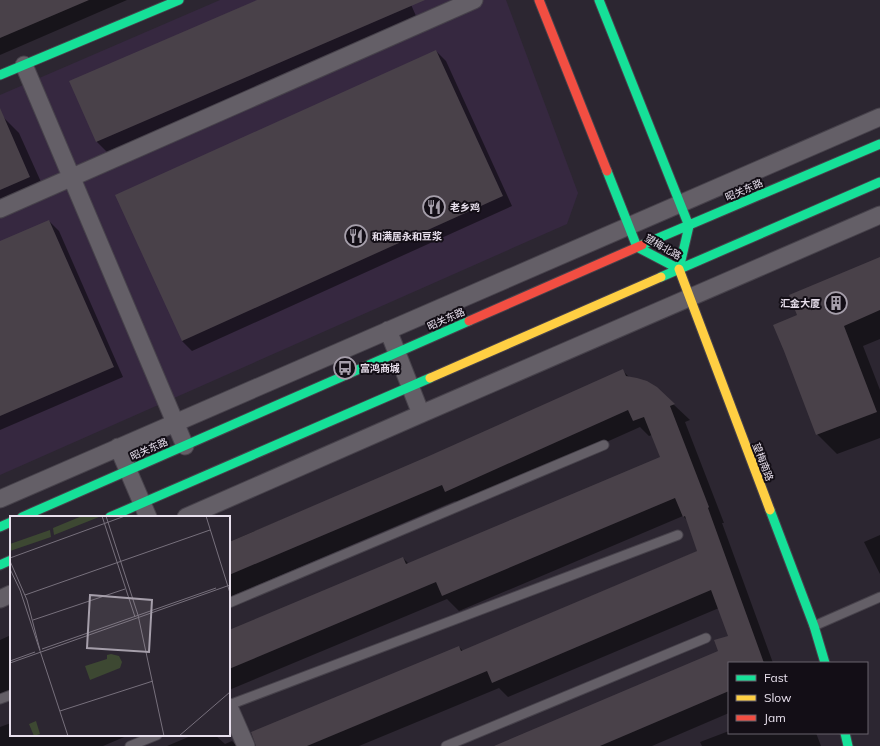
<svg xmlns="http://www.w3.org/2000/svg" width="880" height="746" font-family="Mulish,'Noto Sans SC',sans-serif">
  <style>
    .built { fill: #362840 }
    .shadow { fill: #0007 }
    .building { fill: #494149 }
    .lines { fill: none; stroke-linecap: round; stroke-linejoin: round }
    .lane-casing { stroke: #47424b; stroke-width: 11 }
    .street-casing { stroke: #47424b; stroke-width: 19 }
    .fast-casing { stroke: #47424b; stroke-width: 11 }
    .slow-casing { stroke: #47424b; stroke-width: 11 }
    .jam-casing { stroke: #47424b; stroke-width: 11 }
    .lane { stroke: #645f67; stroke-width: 9 }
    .street { stroke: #645f67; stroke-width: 17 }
    .fast { stroke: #16e098; stroke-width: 9 }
    .slow { stroke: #ffcf43; stroke-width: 9 }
    .jam { stroke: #f24e42; stroke-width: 9 }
    .labels { text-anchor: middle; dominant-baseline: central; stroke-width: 4; stroke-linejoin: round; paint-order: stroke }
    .street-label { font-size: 10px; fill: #e8e0ed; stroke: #130e16 }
    .poi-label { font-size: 10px; font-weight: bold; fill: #e8e0ed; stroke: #130e16; text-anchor: start }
    .inset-road { fill: none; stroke: #77707c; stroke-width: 1 }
    .view { fill: #a69fab; fill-opacity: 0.15; stroke: #a69fab; stroke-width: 2 }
    .inset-edge { fill: none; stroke: #e8e0ed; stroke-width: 2 }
  </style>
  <rect width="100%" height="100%" fill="#2c2631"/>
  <path class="built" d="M 220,0 L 506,0 L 578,193 L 567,224 L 0,475 L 0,95 Z"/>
  <path class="shadow" d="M 0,0 L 127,0 L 0,55 Z
    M 259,0 L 409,0 L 420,25 L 113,158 L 97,142 L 70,82 Z
    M 436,51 L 446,61 L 512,206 L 192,351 L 182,341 Z
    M 3,117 L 19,133 L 46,193 L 0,213 L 0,119 Z
    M 49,221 L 59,231 L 123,377 L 0,430 L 0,243 Z
    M 880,258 L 880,339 L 863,346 L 880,390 L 880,438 L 837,454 L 817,434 L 799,315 Z
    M 623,371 L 630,378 L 656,388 L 690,420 L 685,422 L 724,523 L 722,523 L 773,663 L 729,663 L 729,713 L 652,746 L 502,746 L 720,652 L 729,636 L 719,608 L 508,697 L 499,688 L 359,746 L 257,746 L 459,647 L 463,651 L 698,551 L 687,520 L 683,516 L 459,611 L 447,599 L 229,690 L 229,631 L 403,558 L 409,564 L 661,458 L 652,435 L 649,436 L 640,427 L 461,507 L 455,501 L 229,597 L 229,542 L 430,457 Z
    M 880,535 L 880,574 L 864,542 Z
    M 11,635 L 11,690 L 0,694 L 0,640 Z
    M 11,723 L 11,735 L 129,735 L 103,746 L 0,746 L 0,727 Z
    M 729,731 L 729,733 L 816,733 L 821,746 L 702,746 L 700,742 Z
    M 193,735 L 215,735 L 225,744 L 232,741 L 237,746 L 167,746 Z"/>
  <path class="building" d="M 0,0 L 89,0 L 0,38 Z
    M 257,0 L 425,0 L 96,142 L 69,81 Z
    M 436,50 L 503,196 L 182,341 L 115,195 Z
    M 0,108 L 30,177 L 0,190 Z
    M 49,220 L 114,367 L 0,416 L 0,241 Z
    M 880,257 L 880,310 L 844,326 L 877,412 L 816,435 L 784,351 L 773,325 L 797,315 L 789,295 Z
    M 623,369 L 626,376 L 637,378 L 647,381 L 657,387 L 675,404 L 670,406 L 709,507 L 708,508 L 764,663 L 729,663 L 729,691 L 600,746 L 494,746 L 718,651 L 714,640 L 728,636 L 711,590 L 492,683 L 487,671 L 307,746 L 256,746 L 251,732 L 459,646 L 461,651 L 697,551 L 685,516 L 683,517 L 675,498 L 442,596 L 436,582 L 229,669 L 229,630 L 403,557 L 406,564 L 660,457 L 644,417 L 633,421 L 628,410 L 445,492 L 442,485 L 229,575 L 229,542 L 429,456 Z"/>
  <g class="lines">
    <g class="lane-casing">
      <path id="lane" d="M 229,603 L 604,445
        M 814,626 L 880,597
        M 0,699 L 11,695
        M 229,705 L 678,535
        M 130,746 L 157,735
        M 446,746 L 706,638"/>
    </g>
    <g class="street-casing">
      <path id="street" d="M 24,65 L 185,446
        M 0,209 L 474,0
        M 388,330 L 421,414
        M 118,447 L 148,517
        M 0,499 L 880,117
        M 186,517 L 421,414 L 880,215
        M 0,599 L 11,594
        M 229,707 L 246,746"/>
    </g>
    <g class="fast-casing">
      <path id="fast" d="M 599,0 L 689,226 L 679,269
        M 0,75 L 179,0
        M 607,171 L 637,247 L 679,269
        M 642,245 L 880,144
        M 661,277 L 880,182
        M 770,510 L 814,626 L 825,663
        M 22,517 L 469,321
        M 110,517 L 430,378
        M 0,527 L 11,522
        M 0,565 L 11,560
        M 845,733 L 848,746"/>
    </g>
    <g class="slow-casing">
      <path id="slow" d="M 679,269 L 770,510
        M 430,378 L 661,277"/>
    </g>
    <g class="jam-casing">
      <path id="jam" d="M 539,0 L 607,171
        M 469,321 L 642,245"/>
    </g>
    <use href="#lane" class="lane"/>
    <use href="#street" class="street"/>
    <use href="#fast" class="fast"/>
    <use href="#slow" class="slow"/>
    <use href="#jam" class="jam"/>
  </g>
  <defs>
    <g id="restaurant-ring" transform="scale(1.15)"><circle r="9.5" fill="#130e16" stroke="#a69fab" stroke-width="1.5"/><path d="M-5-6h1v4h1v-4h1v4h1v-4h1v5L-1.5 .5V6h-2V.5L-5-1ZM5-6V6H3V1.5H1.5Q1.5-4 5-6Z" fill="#a69fab"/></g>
    <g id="building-ring" transform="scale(1.15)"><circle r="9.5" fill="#130e16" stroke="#a69fab" stroke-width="1.5"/><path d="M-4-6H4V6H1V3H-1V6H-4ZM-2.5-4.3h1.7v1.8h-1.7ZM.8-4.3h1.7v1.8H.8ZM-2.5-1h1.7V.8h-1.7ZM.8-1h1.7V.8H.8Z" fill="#a69fab"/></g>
    <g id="bus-ring" transform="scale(1.15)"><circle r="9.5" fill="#130e16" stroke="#a69fab" stroke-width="1.5"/><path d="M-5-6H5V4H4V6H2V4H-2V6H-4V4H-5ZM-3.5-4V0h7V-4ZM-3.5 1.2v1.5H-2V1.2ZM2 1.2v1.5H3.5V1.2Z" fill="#a69fab"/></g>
  </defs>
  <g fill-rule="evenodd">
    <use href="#restaurant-ring" x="434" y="207"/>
    <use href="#restaurant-ring" x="356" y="236"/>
    <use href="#building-ring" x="836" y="303"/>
    <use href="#bus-ring" x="345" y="368"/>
  </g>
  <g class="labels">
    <g class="street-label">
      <text transform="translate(744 190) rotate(-23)">昭关东路</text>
      <text transform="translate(663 247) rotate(30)">望梅北路</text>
      <text transform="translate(446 319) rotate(-24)">昭关东路</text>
      <text transform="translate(149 449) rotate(-24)">昭关东路</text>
      <text transform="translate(763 462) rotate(69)">望梅南路</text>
    </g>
    <g class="poi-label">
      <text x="450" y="207">老乡鸡</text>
      <text x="372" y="236">和满居永和豆浆</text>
      <text x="820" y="303" text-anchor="end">汇金大厦</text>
      <text x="360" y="368">富鸿商城</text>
    </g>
  </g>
  <g transform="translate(10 516)">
    <rect width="220" height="220" fill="#2c2631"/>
    <path d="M 72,0 L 89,1 L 44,19 L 43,12 ZM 40,14 L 41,21 L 0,35 L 0,28 ZM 101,138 L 109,140 L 112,146 L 110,152 L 80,164 L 75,150 L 97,143 L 97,139 ZM 26,205 L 30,218 L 24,220 L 19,208 Z" fill="#3d4832"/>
    <path class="inset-road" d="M 92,0 L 125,101M 96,0 L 128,99 L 154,220M 196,0 L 220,77M 0,42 L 115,0M 0,45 L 17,84 L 30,134M 0,53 L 10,74 L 58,220M 15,79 L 200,14M 23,104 L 115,73M 32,133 L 206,72M 0,145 L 25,136M 0,147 L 220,69M 50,195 L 143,165M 169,220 L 220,176"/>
    <path class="view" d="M 80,79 L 142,84 L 139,136 L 77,132 Z"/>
    <rect width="220" height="220" class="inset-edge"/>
  </g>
  <rect x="728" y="662" width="140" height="72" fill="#130e16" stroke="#68626c"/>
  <rect x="736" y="675" width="20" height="6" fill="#16e098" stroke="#68626c"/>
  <text x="764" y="682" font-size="12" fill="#e8e0ed">Fast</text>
  <rect x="736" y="695" width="20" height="6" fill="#ffcf43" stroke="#68626c"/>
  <text x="764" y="702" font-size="12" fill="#e8e0ed">Slow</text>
  <rect x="736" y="715" width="20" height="6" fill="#f24e42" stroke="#68626c"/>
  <text x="764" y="722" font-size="12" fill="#e8e0ed">Jam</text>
</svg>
